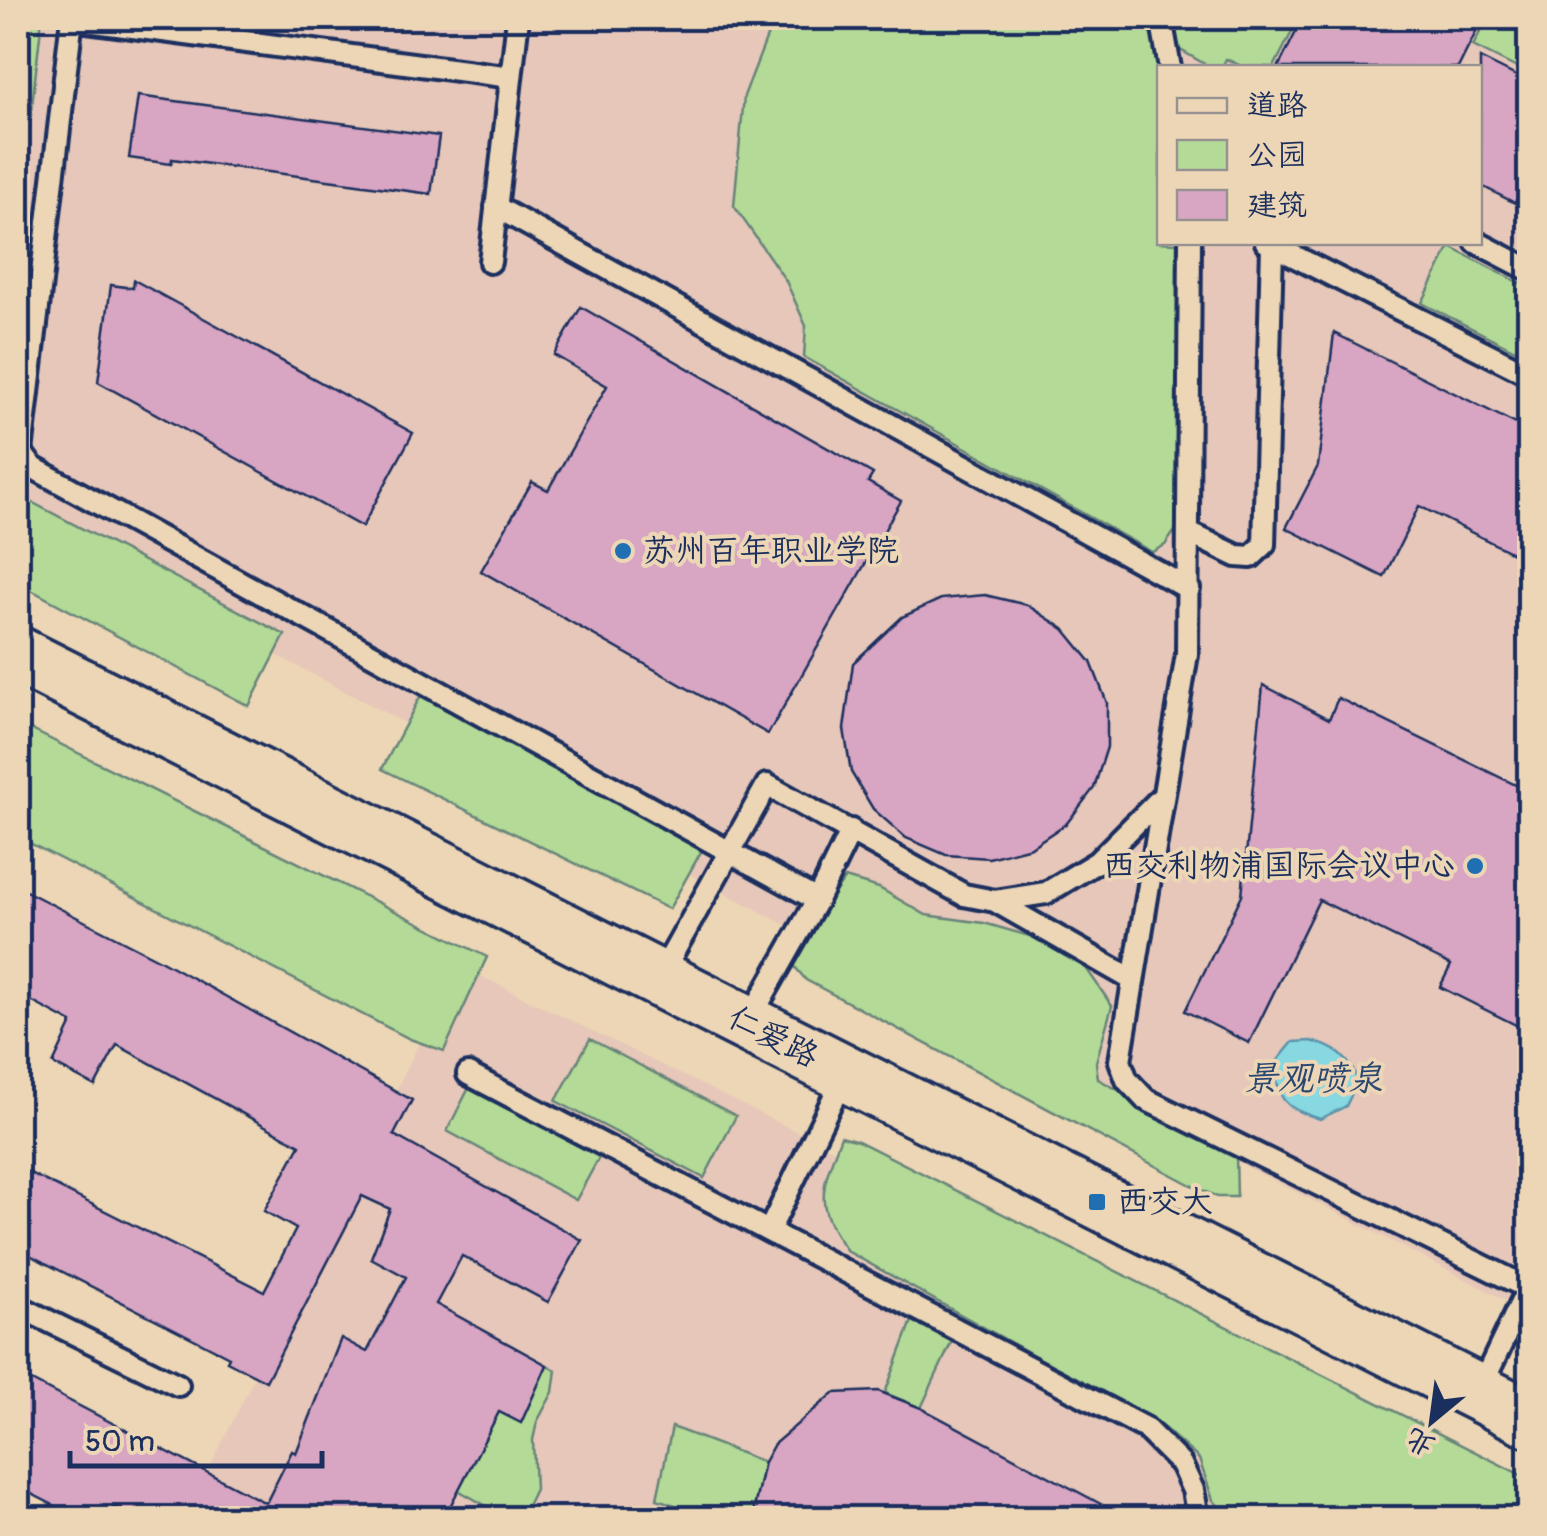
<svg xmlns="http://www.w3.org/2000/svg" width="1547" height="1536" font-family="Pangolin,'LXGW WenKai TC',sans-serif">
  <style>
    .built { fill: #e6c7b9; fill-rule: evenodd }
    .green { fill: #b3da96; stroke: #67847a; stroke-width: 2.5 }
    .water { fill: #87d8e0; stroke: #5c94ac; stroke-width: 2.5 }
    .building { fill: #d8a5c2; stroke: #1b2f5e; stroke-width: 2.5 }
    .lines { fill: none; stroke-linecap: round; stroke-linejoin: round }
    .service-casing { stroke: #1b2f5e; stroke-width: 28 }
    .secondary-casing { stroke: #1b2f5e; stroke-width: 62 }
    .service { stroke: #ecd6b5; stroke-width: 20 }
    .secondary { stroke: #ecd6b5; stroke-width: 55 }
    .poi-dot { fill: #1f6fb2; stroke: #ecd6b5; stroke-width: 4 }
    .labels { text-anchor: middle; dominant-baseline: central; stroke-width: 8; stroke-linejoin: round; paint-order: stroke }
    .poi-label { font-size: 32px; fill: #1b2f5e; stroke: #ecd6b5; text-anchor: start }
    .street-label { font-size: 32px; fill: #1b2f5e; stroke: #ecd6b5 }
    .water-label { font-size: 35px; font-style: italic; fill: #2b4872; stroke: #ecd6b5 }
  </style>
  <rect width="100%" height="100%" fill="#ecd6b5"/>
  <filter id="ink" filterUnits="userSpaceOnUse"><feTurbulence type="fractalNoise" baseFrequency=".01" numOctaves="2"/><feDisplacementMap in="SourceGraphic" scale="20" xChannelSelector="R" yChannelSelector="G"/><feConvolveMatrix kernelMatrix="1 2 1 2 8 2 1 2 1" color-interpolation-filters="sRGB"/></filter>
  <g filter="url(#ink)">
    <path class="built" d="M 18,18 L 1529,18 L 1529,1312 L 1071,1076 L 18,518 ZM 1160,68 L 1480,68 L 1480,242 L 1160,242 Z
      M 458,965 L 1297,1378 L 1226,1518 L 185,1518 Z"/>
    <path class="green" d="M 18,18 L 42,18 L 18,228 Z
      M 731,18 L 1299,18 L 1274,67 L 1243,67 L 1226,59 L 1222,67 L 1210,67 L 1175,47 L 1160,68 L 1160,242 L 1177,243 L 1177,528 L 1165,545 L 1152,552 L 804,357 L 806,326 L 786,281 L 734,206 L 744,96 L 770,29 L 730,23 Z
      M 1487,18 L 1529,18 L 1529,74 L 1473,46 Z
      M 1450,247 L 1529,288 L 1529,357 L 1422,303 Z
      M 18,495 L 285,635 L 249,706 L 18,583 Z
      M 421,695 L 702,850 L 669,909 L 382,769 Z
      M 18,723 L 487,957 L 444,1051 L 410,1039 L 18,837 Z
      M 845,878 L 879,888 L 926,915 L 984,923 L 1057,944 L 1082,962 L 1112,1006 L 1096,1062 L 1098,1079 L 1236,1154 L 1237,1197 L 1217,1197 L 1191,1185 L 806,980 L 795,967 L 794,951 Z
      M 590,1039 L 736,1116 L 704,1178 L 556,1101 Z
      M 472,1082 L 602,1152 L 576,1200 L 447,1131 Z
      M 841,1136 L 858,1141 L 1529,1479 L 1529,1518 L 1226,1518 L 1227,1515 L 1213,1500 L 1199,1459 L 1164,1428 L 847,1251 C 812,1203 822,1188 841,1136 Z
      M 913,1318 L 953,1339 L 921,1408 L 885,1393 Z
      M 547,1365 L 556,1370 L 553,1392 L 537,1422 L 533,1440 L 535,1489 L 521,1518 L 508,1518 L 458,1490 L 491,1427 L 488,1406 L 521,1422 Z
      M 672,1427 L 764,1462 L 752,1518 L 712,1518 L 657,1499 Z"/>
    <path class="water" d="M 1311,1041 C 1335,1047 1349,1057 1358,1081 L 1346,1106 L 1320,1119 C 1284,1107 1278,1102 1275,1064 L 1293,1042 Z"/>
    <path class="building" d="M 1303,18 L 1483,18 L 1458,68 L 1278,68 Z
      M 1480,58 L 1530,83 L 1530,174 L 1515,203 L 1480,185 Z
      M 138,96 L 439,136 L 431,194 L 172,159 L 171,164 L 129,158 Z
      M 134,280 L 413,433 L 362,527 L 98,382 L 111,285 L 133,288 Z
      M 581,307 L 873,474 L 868,482 L 901,501 L 768,734 L 481,571 L 532,482 L 548,490 L 607,386 L 554,355 Z
      M 1334,333 L 1530,431 L 1530,562 L 1419,506 L 1384,577 L 1286,528 L 1318,466 Z
      M 985,595 L 1027,605 L 1064,629 L 1091,662 L 1107,703 L 1107,747 L 1094,788 L 1067,823 L 1031,847 L 989,858 L 946,855 L 906,838 L 873,809 L 851,772 L 844,729 L 853,663 L 902,617 L 941,599 Z
      M 1263,685 L 1329,719 L 1338,698 L 1530,792 L 1530,1032 L 1440,987 L 1451,965 L 1319,900 L 1249,1043 L 1185,1011 L 1242,895 Z
      M 18,887 L 160,960 L 412,1100 L 394,1135 L 582,1240 L 548,1302 L 462,1256 L 436,1304 L 547,1365 L 521,1423 L 499,1412 L 444,1518 L 137,1518 L 114,1507 L 108,1518 L 79,1518 L 18,1487 L 18,1374 L 266,1503 L 292,1451 L 296,1453 L 341,1338 L 367,1352 L 406,1277 L 371,1258 L 390,1209 L 362,1196 L 266,1381 L 227,1361 L 229,1357 L 18,1249 L 18,1167 L 264,1291 L 296,1229 L 264,1211 L 300,1145 L 117,1045 L 95,1086 L 53,1064 L 72,1023 L 18,994 Z
      M 878,1391 L 921,1408 L 1127,1518 L 752,1518 L 764,1462 L 774,1444 L 834,1393 Z"/>
    <g class="lines">
      <g class="service-casing">
        <path id="service" d="M 72,18 L 21,452 L 32,467 L 817,900
          M 1161,18 L 1170,68
          M 72,19 L 511,77
          M 496,207 L 1189,589
          M 1190,242 L 1187,654 L 1120,1061 L 1127,1080 L 1145,1099 L 1530,1289
          M 1266,242 L 1530,375
          M 1476,242 L 1530,270
          M 490,262 L 518,18
          M 1189,533 L 1237,556 L 1251,557 L 1264,545 L 1272,246
          M 995,901 L 1046,893 L 1097,862 L 1163,796
          M 659,978 L 767,785 L 964,895 L 995,901 L 1133,980
          M 748,1022 L 817,900 L 851,830
          M 468,1074 L 1145,1428 L 1181,1464 L 1193,1490 L 1198,1518
          M 770,1229 L 845,1074
          M 18,1306 L 178,1385
          M 1479,1391 L 1528,1288"/>
      </g>
      <g class="secondary-casing">
        <path id="secondary" d="M 18,655 L 1530,1419"/>
      </g>
      <use href="#service" class="service"/>
      <use href="#secondary" class="secondary"/>
    </g>
  </g>
  <g class="poi-dot">
    <circle cx="623" cy="551" r="10"/>
    <circle cx="1475" cy="866" r="10"/>
    <rect x="1087" y="1192" width="20" height="20" rx="5"/>
  </g>
  <g class="labels">
    <g class="poi-label">
      <text x="643" y="551">苏州百年职业学院</text>
      <text x="1455" y="866" text-anchor="end">西交利物浦国际会议中心</text>
      <text x="1117" y="1202">西交大</text>
    </g>
    <g class="street-label">
      <text transform="translate(773 1037) rotate(27)">仁爱路</text>
    </g>
    <g class="water-label">
      <text x="1313" y="1079">景观喷泉</text>
    </g>
  </g>
  <rect width="1547" height="1536" fill="none" stroke="#ecd6b5" stroke-width="60"/>
  <rect x="30" y="30" width="1487" height="1476" fill="none" stroke="#1b2f5e" stroke-width="4" filter="url(#ink)"/>
  <rect x="1157" y="65" width="325" height="180" fill="#ecd6b5" stroke="#989392" stroke-width="2.5"/>
  <rect x="1177" y="98" width="50" height="15" fill="#ecd6b5" stroke="#989392" stroke-width="2.5"/>
  <text x="1247" y="115" font-size="30" fill="#1b2f5e">道路</text>
  <rect x="1177" y="140" width="50" height="30" fill="#b3da96" stroke="#989392" stroke-width="2.5"/>
  <text x="1247" y="165" font-size="30" fill="#1b2f5e">公园</text>
  <rect x="1177" y="190" width="50" height="30" fill="#d8a5c2" stroke="#989392" stroke-width="2.5"/>
  <text x="1247" y="215" font-size="30" fill="#1b2f5e">建筑</text>
  <g transform="translate(1432 1421) rotate(209)" stroke="#ecd6b5" stroke-width="8" paint-order="stroke">
  <path d="M0-8L18 38L0 25L-18 38Z" fill="#1b2f5e"/>
  <text y="-15" font-size="28" font-weight="bold" text-anchor="middle" fill="#1b2f5e">北</text>
  </g>
  <path d="M70 1451v15h252v-15" fill="none" stroke="#1b2f5e" stroke-width="5"/>
  <text x="85" y="1451" font-size="30" fill="#1b2f5e" stroke="#ecd6b5" stroke-width="8" paint-order="stroke">50 m</text>
</svg>
